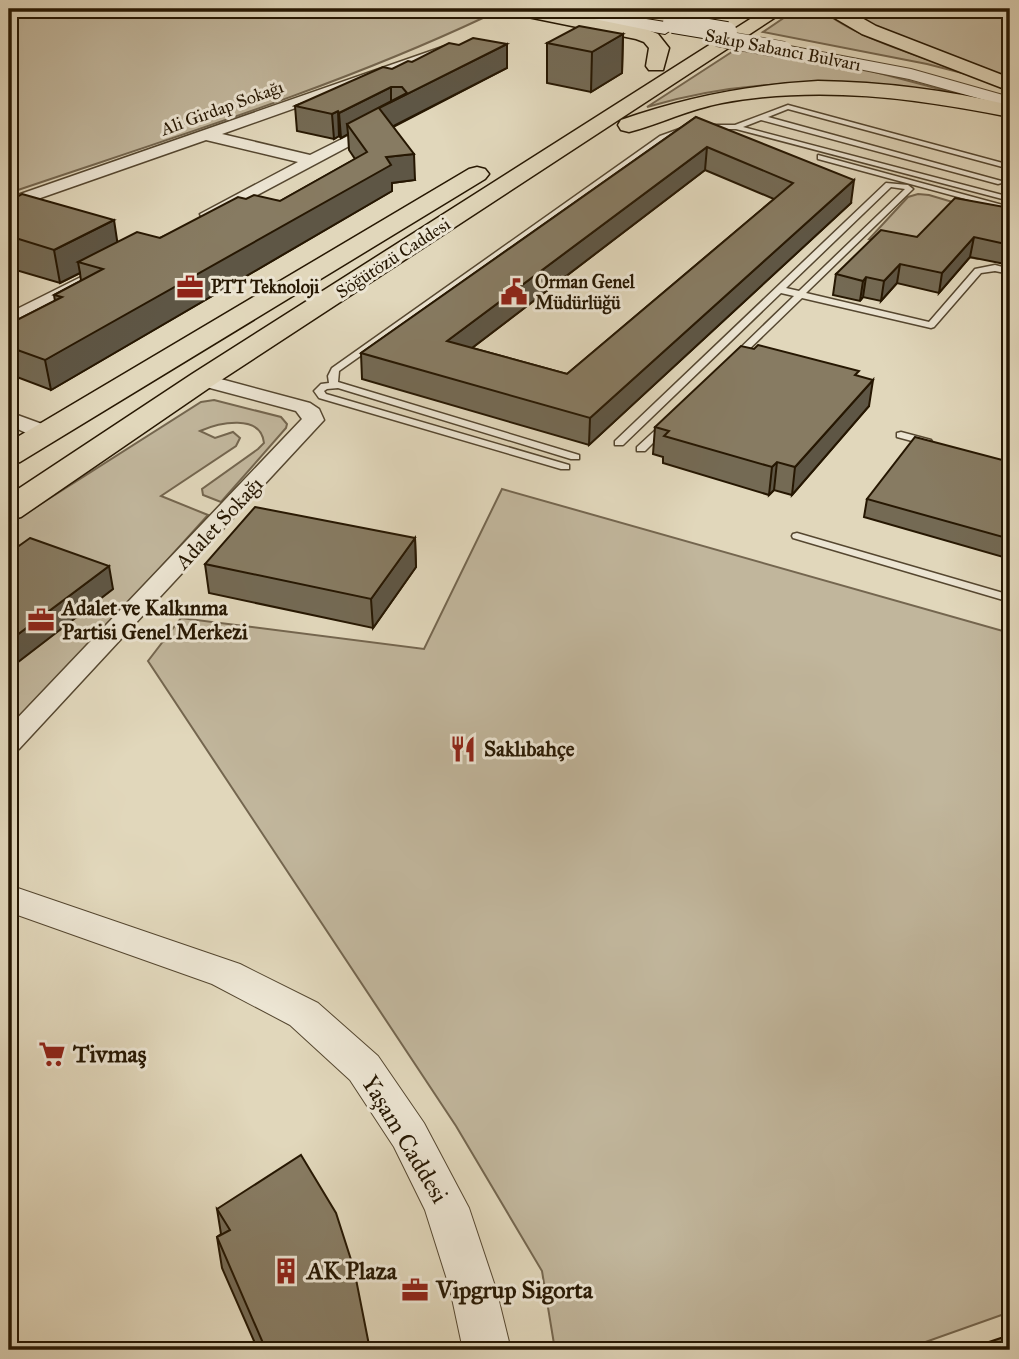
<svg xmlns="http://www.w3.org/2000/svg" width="1019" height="1359" font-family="'IM FELL Great Primer',serif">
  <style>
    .green { fill: #c1b69c; stroke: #74664f; stroke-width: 2 }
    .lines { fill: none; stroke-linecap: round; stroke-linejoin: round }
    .service-casing { stroke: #554730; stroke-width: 3 }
    .minor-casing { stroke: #554730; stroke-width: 3 }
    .tertiary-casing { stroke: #554730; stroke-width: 2 }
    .secondary-casing { stroke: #261702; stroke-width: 2 }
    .primary-casing { stroke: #261702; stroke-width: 3 }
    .service { fill: #ece5d3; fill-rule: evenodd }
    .minor { fill: #ece5d3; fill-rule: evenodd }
    .tertiary { fill: #ece5d3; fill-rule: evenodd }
    .secondary { fill: #ece5d3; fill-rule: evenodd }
    .primary { fill: #e1d7bb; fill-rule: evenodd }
    .tertiary-bridge-casing { stroke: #554730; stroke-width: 18; stroke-linecap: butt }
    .secondary-bridge-casing { stroke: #261702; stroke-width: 22; stroke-linecap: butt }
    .tertiary-bridge { stroke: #ece5d3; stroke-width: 17 }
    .secondary-bridge { stroke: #ece5d3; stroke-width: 20 }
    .wall { fill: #746a54; stroke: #261702; stroke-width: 2; fill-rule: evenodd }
    .shaded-wall { fill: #5e5645; stroke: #261702; stroke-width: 2 }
    .building { fill: #877b62; stroke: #261702; stroke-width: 2; fill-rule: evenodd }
    .labels { text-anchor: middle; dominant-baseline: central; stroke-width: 6; stroke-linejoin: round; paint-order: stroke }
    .far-street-label { font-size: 18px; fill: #261702; stroke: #ece5d3 }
    .far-poi-label { font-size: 18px; font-weight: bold; fill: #261702; stroke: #ece5d3; text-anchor: start }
    .street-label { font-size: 21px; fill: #261702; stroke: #ece5d3 }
    .poi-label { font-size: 21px; font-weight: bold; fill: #261702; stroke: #ece5d3; text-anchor: start }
    .near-poi-label { font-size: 24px; font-weight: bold; fill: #261702; stroke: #ece5d3; text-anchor: start }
    .near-street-label { font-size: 24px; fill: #261702; stroke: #ece5d3 }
  </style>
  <rect width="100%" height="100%" fill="#e1d7bb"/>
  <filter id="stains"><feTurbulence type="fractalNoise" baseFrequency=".00286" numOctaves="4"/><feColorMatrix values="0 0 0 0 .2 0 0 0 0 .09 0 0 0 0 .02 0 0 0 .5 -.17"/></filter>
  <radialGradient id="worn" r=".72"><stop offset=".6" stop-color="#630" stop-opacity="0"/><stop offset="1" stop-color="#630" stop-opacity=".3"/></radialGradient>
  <path class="green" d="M 9,9 L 443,9 L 485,17 C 332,89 168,139 9,193 Z
    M 797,9 L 821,9 C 857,40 928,58 974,76 L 927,64 L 763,32 Z
    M 843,9 L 1010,9 L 1010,78 L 855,19 Z
    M 741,46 L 860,68 L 981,100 C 931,94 871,83 821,83 C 763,83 704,90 647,107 Z
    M 918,194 L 929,195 L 1010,219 L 978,259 L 869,239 L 908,197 Z
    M 214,400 L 281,417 L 287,424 L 286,428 L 221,502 L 203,495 L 202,489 L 258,449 L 264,443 C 261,413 218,423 200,431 L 215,438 L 233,432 L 240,438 L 236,446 L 161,496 L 208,515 L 9,735 L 9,669 L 112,589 L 9,572 L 9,524 L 201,402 Z
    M 502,489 L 1010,633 L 1010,1312 L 903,1350 L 555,1350 L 542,1271 L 456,1126 L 148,661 L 181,618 L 424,649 Z"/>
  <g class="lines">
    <g class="service-casing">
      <path id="service" d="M 695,9 L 708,9 L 740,15 L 737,17 Z
        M 788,105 L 1010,165 L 1010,169 L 788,109 L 768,117 L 1005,182 L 998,184 L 761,120 L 743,127 L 1010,197 L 1010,201 L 736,129 L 712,129 L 708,132 L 704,130 L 709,125 L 735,125 Z
        M 685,127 L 692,129 L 666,140 L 339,371 L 338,382 L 579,455 L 579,459 L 571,459 L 338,388 L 327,389 L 324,391 L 326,394 L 569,465 L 569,469 L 561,469 L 319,398 L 314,391 L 321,384 L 329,383 L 328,376 L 332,368 L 660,136 Z
        M 818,155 L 1010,207 L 1010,211 L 818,159 Z
        M 886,183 L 908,185 L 913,189 L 806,293 L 929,322 L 975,269 L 995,265 L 1010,269 L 1010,274 L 995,271 L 981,273 L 934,327 L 931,328 L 802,298 L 739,359 L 733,359 L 733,355 L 794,296 L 781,293 L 623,445 L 615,445 L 615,441 ZM 891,187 L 905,189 L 799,291 L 786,288 Z
        M 665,423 L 670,426 L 645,451 L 637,451 L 637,447 L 662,424 Z
        M 901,432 L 931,440 L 932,442 L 927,445 L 897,437 L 897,433 Z
        M 797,533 L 1010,595 L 1010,602 L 793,538 L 792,536 L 793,534 Z"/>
    </g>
    <g class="minor-casing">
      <path id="minor" d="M 448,45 L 455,49 L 453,52 L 222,134 L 310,155 L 374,123 L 384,123 L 387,126 L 214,218 L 202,218 L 200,214 L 298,162 L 206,140 L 9,209 L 9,198 Z
        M 85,275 L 91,276 L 94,280 L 91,284 L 9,326 L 9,313 Z
        M 202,374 L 310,403 L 319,409 L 324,420 L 19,749 L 9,752 L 9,727 L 302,419 L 296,411 L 195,384 L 192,380 L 195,376 Z
        M 9,412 L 53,428 L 56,433 L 53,438 L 37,438 L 9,425 Z"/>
    </g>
    <g class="tertiary-casing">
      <path id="tertiary" d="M 784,45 L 911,69 L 1010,97 L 1010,107 L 909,79 L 778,53 L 776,50 Z
        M 9,885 L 240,964 L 318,1003 L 378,1056 L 424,1123 L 469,1208 L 496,1289 L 511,1350 L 463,1350 L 450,1289 L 425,1210 L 394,1147 L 350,1080 L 290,1025 L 212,984 L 9,912 Z"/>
    </g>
    <g class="secondary-casing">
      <path id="secondary" d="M 545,9 L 584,9 L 665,22 L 674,28 L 665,34 L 554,14 Z"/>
    </g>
    <g class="primary-casing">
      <path id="primary" d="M 509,9 L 545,9 L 648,30 L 658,34 L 669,48 L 663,70 L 649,70 L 646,66 L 649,48 L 644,42 L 636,39 L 518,15 L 511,13 Z
        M 766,9 L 788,9 L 212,386 L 21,517 L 9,520 L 9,495 L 192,374 Z
        M 824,9 L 846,9 L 876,26 L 1010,78 L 1010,91 L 862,34 L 826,13 Z
        M 818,81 C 884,82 946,90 1010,105 L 1010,117 C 914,98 819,85 722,103 C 689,109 660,124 629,132 L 621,130 L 618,125 L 621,120 C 686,97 749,85 818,81 Z
        M 477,167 L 485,169 L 489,174 L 485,179 L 20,462 L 9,465 L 9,442 L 469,169 Z"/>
    </g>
    <use href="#service" class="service"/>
    <use href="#minor" class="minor"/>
    <use href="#tertiary" class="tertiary"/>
    <use href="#secondary" class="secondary"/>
    <use href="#primary" class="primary"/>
    <g class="tertiary-bridge-casing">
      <path id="tertiary-bridge" d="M 717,38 L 784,50"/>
    </g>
    <g class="secondary-bridge-casing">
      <path id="secondary-bridge" d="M 673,23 L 727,32"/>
    </g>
    <use href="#tertiary-bridge" class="tertiary-bridge"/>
    <use href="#secondary-bridge" class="secondary-bridge"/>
  </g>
  <path class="wall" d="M 623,34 L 622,73 L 591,92 L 547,83 L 547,43 Z
    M 507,44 L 507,68 L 393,127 L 415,180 L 392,183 L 392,191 L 51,390 L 9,374 L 9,324 L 55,301 L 54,295 L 81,281 L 80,273 L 60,283 L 9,268 L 9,201 L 117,242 L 160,238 L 246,199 L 280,201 L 355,159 L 349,150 L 348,134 L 341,138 L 339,136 L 334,139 L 297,131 L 295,106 L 412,62 Z
    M 696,117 L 851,203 L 589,445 L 362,379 L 361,353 ZM 705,170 L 774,199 L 567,374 L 472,348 Z
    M 1010,208 L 1010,265 L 970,257 L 939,293 L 897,283 L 881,301 L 863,297 L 860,301 L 833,295 L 836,274 L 917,237 Z
    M 858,376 L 869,406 L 792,495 L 774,490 L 769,495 L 663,463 L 663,457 L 653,454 L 655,427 Z
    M 1010,462 L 1010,559 L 864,517 L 867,499 Z
    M 415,538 L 416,567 L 373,628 L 209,593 L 205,564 Z
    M 217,1209 L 370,1350 L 258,1350 L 222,1268 L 217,1237 L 221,1234 Z"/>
  <path class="shaded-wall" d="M 623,34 L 622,73 L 591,92 L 592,52 Z
    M 507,44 L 507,68 L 380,133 L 347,124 L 348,134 L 341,138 L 339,113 L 391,87 L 391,102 Z
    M 338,111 L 339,136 L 334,139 L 332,114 Z
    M 707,147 L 705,170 L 447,367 L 447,341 Z
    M 414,154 L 415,180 L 392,183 L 392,191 L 51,390 L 45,360 L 386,157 Z
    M 854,180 L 851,203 L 589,445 L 590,418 Z
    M 114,220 L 119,253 L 78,262 L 80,273 L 60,283 L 54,250 Z
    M 974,237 L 970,257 L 939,293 L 942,273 Z
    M 900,264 L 897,283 L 881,301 L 884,281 Z
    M 866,277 L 863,297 L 860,301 L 863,281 Z
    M 873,380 L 869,406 L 792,495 L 795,467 Z
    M 777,462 L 774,490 L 769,495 L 772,467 Z
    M 415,538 L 416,567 L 373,628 L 371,599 Z
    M 109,566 L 113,589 L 9,669 L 9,641 Z
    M 9,1216 L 15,1236 L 9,1248 Z"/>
  <path class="building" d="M 579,26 L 623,34 L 592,52 L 547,43 Z
    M 473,38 L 507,44 L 379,108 L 414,154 L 386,157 L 391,165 L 45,360 L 9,347 L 9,324 L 62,297 L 54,295 L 103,269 L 78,262 L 137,232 L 160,238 L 238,197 L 246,199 L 254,195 L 280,201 L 367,152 L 347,124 L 407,93 L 402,87 L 391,87 L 339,113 L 338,111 L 332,114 L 295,106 L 383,67 L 392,69 L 408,61 L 412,62 L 449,43 L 459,45 Z
    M 696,117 L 854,180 L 590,418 L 361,353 ZM 707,147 L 793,183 L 567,374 L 447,341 Z
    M 22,194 L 114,220 L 54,250 L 9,236 L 9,201 Z
    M 955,198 L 1010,208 L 1010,245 L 974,237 L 942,273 L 900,264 L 884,281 L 866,277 L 863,281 L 836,274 L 881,230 L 917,237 Z
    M 758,345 L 859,371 L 855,375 L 873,380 L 795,467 L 777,462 L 772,467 L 664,436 L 669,431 L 655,427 L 741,346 L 754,349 Z
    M 915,437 L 1010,462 L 1010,539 L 867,499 Z
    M 255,507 L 415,538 L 371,599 L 205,564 Z
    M 30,538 L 109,566 L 9,641 L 9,553 Z
    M 301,1155 L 336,1213 L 354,1269 L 370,1350 L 266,1350 L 217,1237 L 230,1230 L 217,1209 Z
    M 1010,1335 L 1010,1350 L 965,1350 Z"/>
  <defs>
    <g id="office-bare" transform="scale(2.1)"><path d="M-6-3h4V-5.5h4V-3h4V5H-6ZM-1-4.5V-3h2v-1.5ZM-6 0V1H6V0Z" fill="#8f2418" stroke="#ece5d3" stroke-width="2.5" paint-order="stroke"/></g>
    <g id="civic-bare" transform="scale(2.1)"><path d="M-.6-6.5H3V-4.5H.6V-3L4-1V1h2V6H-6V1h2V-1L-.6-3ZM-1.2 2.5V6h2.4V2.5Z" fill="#8f2418" stroke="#ece5d3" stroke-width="2.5" paint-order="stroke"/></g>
    <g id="restaurant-bare" transform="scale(2.1)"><path d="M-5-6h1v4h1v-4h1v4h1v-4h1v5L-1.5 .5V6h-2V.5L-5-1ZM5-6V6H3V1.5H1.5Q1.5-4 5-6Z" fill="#8f2418" stroke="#ece5d3" stroke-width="2.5" paint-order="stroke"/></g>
    <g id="supermarket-bare" transform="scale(2.1)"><path d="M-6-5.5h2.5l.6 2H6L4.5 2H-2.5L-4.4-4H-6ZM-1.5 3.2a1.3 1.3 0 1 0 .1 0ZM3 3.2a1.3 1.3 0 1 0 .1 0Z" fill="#8f2418" stroke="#ece5d3" stroke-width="2.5" paint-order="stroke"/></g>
    <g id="building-bare" transform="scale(2.1)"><path d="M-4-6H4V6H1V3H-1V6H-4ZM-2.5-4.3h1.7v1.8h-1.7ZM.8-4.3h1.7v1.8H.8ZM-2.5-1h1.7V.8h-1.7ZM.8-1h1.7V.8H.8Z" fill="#8f2418" stroke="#ece5d3" stroke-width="2.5" paint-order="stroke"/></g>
  </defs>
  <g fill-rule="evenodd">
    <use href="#office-bare" x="190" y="287"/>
    <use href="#civic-bare" x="514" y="292"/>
    <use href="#office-bare" x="41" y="620"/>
    <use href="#restaurant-bare" x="463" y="749"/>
    <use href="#supermarket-bare" x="52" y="1054"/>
    <use href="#building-bare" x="286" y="1271"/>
    <use href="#office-bare" x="415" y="1290"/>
  </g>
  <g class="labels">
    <g class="far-street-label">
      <text transform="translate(783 50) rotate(11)">Sakıp Sabancı Bulvarı</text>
      <text transform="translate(222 108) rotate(-20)">Ali Girdap Sokağı</text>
      <text transform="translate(393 258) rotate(-33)">Söğütözü Caddesi</text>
    </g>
    <g class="far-poi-label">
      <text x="535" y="282">Orman Genel<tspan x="535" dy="21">Müdürlüğü</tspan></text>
      <text x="211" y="287">PTT Teknoloji</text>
    </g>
    <g class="street-label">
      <text transform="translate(219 523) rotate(-47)">Adalet Sokağı</text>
    </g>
    <g class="poi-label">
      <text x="62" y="608">Adalet ve Kalkınma<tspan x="62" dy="24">Partisi Genel Merkezi</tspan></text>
      <text x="484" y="749">Saklıbahçe</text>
    </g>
    <g class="near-poi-label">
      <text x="73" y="1054">Tivmaş</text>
      <text x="307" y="1271">AK Plaza</text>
      <text x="436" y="1290">Vipgrup Sigorta</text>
    </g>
    <g class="near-street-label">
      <text transform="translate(405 1139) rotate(59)">Yaşam Caddesi</text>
    </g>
  </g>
  <rect width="1019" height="1359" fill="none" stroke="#e1d7bb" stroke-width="35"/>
  <rect x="10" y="10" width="998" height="1338" fill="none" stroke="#261702" stroke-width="3.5"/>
  <rect x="18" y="18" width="984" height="1324" fill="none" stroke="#261702" stroke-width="2"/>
  <rect width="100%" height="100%" filter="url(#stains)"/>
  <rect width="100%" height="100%" fill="url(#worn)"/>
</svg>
